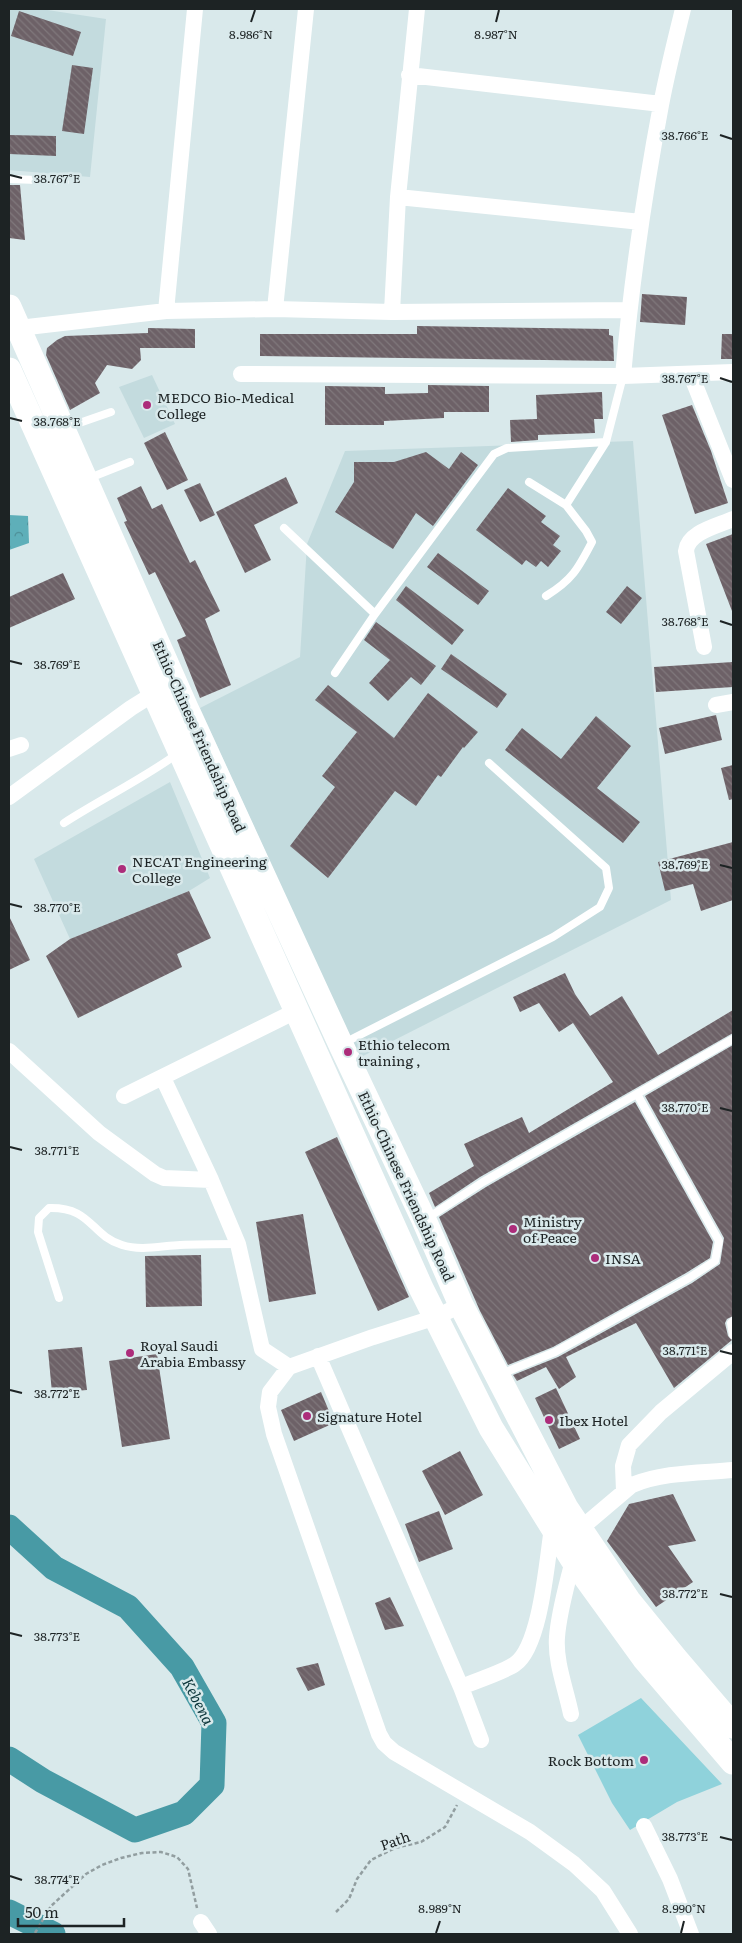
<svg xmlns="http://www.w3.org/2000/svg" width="742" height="1943" font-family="Literata,serif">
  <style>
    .built { fill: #c3dbde }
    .forest { fill: url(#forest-crowns) }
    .garden { fill: #8fd2db }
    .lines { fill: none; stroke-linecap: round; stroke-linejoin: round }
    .river { stroke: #489aa5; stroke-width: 25 }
    .building { fill: url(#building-back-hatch) }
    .path { stroke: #929ea0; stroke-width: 2.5; stroke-dasharray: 4 2.5; stroke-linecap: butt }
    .service { stroke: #fff; stroke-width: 8 }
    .minor { stroke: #fff; stroke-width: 16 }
    .primary { stroke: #fff; stroke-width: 25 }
    .ticks { fill: none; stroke: #1d2324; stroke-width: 2 }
    .poi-dot { fill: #ac2c7a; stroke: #d9e9eb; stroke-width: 2 }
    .labels { text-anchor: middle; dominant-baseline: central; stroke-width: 5; stroke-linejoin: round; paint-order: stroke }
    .poi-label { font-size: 14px; fill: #1d2324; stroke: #d9e9eb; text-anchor: start }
    .street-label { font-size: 14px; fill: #1d2324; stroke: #d9e9eb }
    .water-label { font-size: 15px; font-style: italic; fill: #0b3439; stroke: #d9e9eb }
    .ticks-label { font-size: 12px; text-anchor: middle; fill: #1d2324; stroke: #d9e9eb; stroke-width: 5; stroke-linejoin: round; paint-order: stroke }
  </style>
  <defs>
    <pattern id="forest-crowns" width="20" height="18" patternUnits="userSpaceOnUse" patternTransform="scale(1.25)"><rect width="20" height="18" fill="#5eafb9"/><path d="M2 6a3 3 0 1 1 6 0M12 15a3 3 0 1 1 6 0" fill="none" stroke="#4d8e96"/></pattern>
    <pattern id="building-back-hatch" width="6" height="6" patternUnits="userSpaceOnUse" patternTransform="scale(1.25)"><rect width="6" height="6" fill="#6d6167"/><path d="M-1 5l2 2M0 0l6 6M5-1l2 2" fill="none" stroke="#80787c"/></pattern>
  </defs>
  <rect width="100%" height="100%" fill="#d9e9eb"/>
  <path class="built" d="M 9,9 L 41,9 L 106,19 L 90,177 L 9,170 Z
    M 152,375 L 175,424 L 144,438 L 119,387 Z
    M 633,441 L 671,900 L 359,1058 L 200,708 L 300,657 L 307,544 L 345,451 Z
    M 170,782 L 210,878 L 189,891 L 70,939 L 34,859 Z"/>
  <path class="forest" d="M 9,515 L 28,516 L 29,543 L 9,550 Z"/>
  <path class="garden" d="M 641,1698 L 722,1784 L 677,1802 L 630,1830 L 612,1803 L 578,1735 Z"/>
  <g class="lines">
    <path class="river" d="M 9,1527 L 54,1568 L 128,1607 L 182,1667 L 214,1723 L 212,1785 L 184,1813 L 135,1830 L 43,1781 L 9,1759
      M 9,1912 L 53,1934"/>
  </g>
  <path class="building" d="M 19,11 L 81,32 L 73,56 L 11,36 Z
    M 72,65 L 93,68 L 84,134 L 62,131 Z
    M 9,135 L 56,136 L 56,156 L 9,154 Z
    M 9,185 L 20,185 L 25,240 L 9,238 Z
    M 642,294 L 687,297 L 685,325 L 640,322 Z
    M 417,326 L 609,329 L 609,335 L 613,336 L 614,361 L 260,356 L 260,334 L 417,334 Z
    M 148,328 L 195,329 L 195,348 L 140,348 L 141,360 L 132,369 L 107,365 L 95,383 L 100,393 L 70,410 L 46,355 L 47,348 L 57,340 L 65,336 L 148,333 Z
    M 722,334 L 733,334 L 733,359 L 721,359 Z
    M 428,385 L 489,386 L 489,412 L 444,412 L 444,418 L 384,421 L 384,425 L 325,425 L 325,386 L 385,387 L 385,394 L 428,393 Z
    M 602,392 L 603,419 L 594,419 L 595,433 L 538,435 L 538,440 L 511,442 L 510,420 L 537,419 L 536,395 Z
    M 692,405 L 711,451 L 728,503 L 695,514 L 662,415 Z
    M 165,432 L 188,480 L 167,490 L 144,443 Z
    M 426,452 L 449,469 L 461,452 L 478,465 L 433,526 L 416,513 L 393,549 L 335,512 L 354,482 L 354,462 L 394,462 Z
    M 286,477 L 298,503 L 254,525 L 271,560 L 245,573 L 216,512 Z
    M 200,483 L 215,515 L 200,522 L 184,490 Z
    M 141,486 L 152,509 L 162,504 L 190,563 L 195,560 L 220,611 L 205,619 L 231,685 L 200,698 L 177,640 L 186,636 L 155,572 L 149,575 L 124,522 L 127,521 L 117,498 Z
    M 508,488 L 546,516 L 541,522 L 560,536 L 553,545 L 561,551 L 548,567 L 541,561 L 536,567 L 526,560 L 522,565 L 476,530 Z
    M 733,534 L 733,611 L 732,611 L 706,544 Z
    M 438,553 L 489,591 L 478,605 L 427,567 Z
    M 63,573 L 75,599 L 9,628 L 9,597 Z
    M 406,586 L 464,630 L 452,645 L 396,600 Z
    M 627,586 L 642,598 L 621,624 L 606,612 Z
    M 376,622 L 436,666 L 421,685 L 411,677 L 388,701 L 369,683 L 390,660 L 364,640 Z
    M 451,654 L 507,694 L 497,708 L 441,669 Z
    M 733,662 L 733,687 L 656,692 L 654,667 Z
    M 328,685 L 394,738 L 428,693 L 478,732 L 464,748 L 463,747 L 441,777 L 438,775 L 416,806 L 395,791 L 328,878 L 290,846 L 335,787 L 322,776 L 357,732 L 315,700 Z
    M 716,715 L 722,740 L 665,754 L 659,728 Z
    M 596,716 L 631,746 L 597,788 L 640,822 L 623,843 L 505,750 L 522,728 L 561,759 Z
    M 733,765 L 733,799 L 729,800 L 721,768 Z
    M 733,842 L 733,900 L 701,911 L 693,884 L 665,891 L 658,862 Z
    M 189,891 L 211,938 L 177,954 L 182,967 L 78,1018 L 46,956 L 70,939 Z
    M 9,916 L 30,960 L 9,970 Z
    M 565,973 L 575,994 L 590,1016 L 622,996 L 658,1055 L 733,1010 L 733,1033 L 480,1177 L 435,1207 L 429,1193 L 474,1166 L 464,1144 L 522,1117 L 529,1133 L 613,1082 L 573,1023 L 559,1032 L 539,1003 L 520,1012 L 513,997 Z
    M 733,1045 L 733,1316 L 727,1319 L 725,1323 L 728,1336 L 732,1340 L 674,1388 L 636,1323 L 566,1357 L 576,1377 L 559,1389 L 546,1367 L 517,1381 L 513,1375 L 558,1357 L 692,1283 L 720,1264 L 724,1238 L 645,1096 Z
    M 635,1102 L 713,1242 L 710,1258 L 686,1273 L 553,1347 L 508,1365 L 480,1311 L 439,1217 L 486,1187 Z
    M 337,1137 L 409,1297 L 378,1311 L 305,1152 Z
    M 303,1214 L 316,1294 L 269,1302 L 256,1222 Z
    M 201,1255 L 202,1306 L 146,1307 L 145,1256 Z
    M 82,1347 L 87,1390 L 52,1393 L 48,1350 Z
    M 157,1354 L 170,1439 L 122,1447 L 109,1361 Z
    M 556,1388 L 580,1439 L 559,1449 L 535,1398 Z
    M 321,1392 L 334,1423 L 294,1441 L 281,1410 Z
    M 460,1451 L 483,1495 L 445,1515 L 422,1471 Z
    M 673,1494 L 696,1541 L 668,1546 L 693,1582 L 656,1607 L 607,1541 L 629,1504 Z
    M 439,1511 L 453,1549 L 419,1562 L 405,1524 Z
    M 390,1597 L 404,1626 L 385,1630 L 375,1603 Z
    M 318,1663 L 325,1685 L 308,1691 L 296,1668 Z"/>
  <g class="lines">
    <path class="path" d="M 336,1912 L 349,1899 L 357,1879 L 371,1860 L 395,1848 L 421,1842 L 445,1827 L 457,1805
      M 35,1933 L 51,1906 L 86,1874 L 102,1865 L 121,1858 L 142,1853 L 161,1852 L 177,1857 L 188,1869 L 197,1908"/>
    <path class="service" d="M 9,179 L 65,181
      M 65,428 L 111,412
      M 87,479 L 130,462
      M 529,482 L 566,505 L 606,442 L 623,376
      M 284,528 L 375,614
      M 546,596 C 572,580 578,569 592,542 L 586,531 L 566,505
      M 335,673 L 375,614 L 494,454 L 507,448 L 606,442
      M 64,823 C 101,799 141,780 177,754
      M 344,1043 L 553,937 L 600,907 L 609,888 L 606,868 L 489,763
      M 426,1219 L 483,1182 L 733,1039
      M 59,1298 L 38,1232 L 39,1218 L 49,1208 C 92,1207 90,1235 122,1245 C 140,1251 161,1246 180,1245 C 199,1244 218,1244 238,1244
      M 733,1321 L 731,1323 L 733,1335
      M 501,1374 L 555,1352 L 689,1278 L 715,1261 L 719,1241 L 637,1094"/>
    <path class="minor" d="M 417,9 L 398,197 L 392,312 L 629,310
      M 409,75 L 661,104
      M 398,197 L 641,222
      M 275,309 L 392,312
      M 166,311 L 195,9
      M 19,328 L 166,311 L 275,309 L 306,9
      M 241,374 L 623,376 L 733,372
      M 691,375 L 733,480
      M 623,376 C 631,285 644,195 661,105 C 667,73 675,41 683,9
      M 704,647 L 686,551 C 688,532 718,526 733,519
      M 716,705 L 733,702
      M 9,749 L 21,745
      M 9,797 L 131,708 L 155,693
      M 9,1051 L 99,1133 L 155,1174 L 164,1178 L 211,1180
      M 163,1078 L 211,1180 L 238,1244 L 262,1349 L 289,1367
      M 124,1096 L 296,1011
      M 461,1305 L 436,1317 L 373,1337 L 289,1367 L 270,1392 L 268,1407 L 274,1434 L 379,1734 L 384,1743 L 394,1752 L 530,1832 L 574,1864 L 603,1891 L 630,1934
      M 318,1356 L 461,1687 L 481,1740
      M 624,1491 L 623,1466 L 629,1445 L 661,1412 L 733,1352
      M 580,1529 L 632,1485 C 663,1472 700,1473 733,1470
      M 461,1687 C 475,1681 504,1672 515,1664 C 541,1646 547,1559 552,1528
      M 571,1714 C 566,1689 555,1662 557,1637 C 559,1611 567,1585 573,1560
      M 644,1826 L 670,1879 L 691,1934
      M 201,1922 L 209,1934"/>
    <path class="primary" d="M 9,307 L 186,708 L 341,1045 L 424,1220 L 461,1305 L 566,1508 L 628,1600 L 675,1658 L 733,1726
      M 9,370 L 421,1288 L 491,1428 L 573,1560 L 644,1658 L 733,1762"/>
  </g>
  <path class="ticks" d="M 251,22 L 255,10M 496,22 L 499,10M 720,135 L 732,139M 10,175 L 22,178M 720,378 L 732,382M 10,418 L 22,421M 720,621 L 732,625M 10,661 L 22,664M 720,865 L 732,868M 10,904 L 22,907M 720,1108 L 732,1111M 10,1147 L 22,1150M 720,1351 L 732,1354M 10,1390 L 22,1393M 720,1594 L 732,1597M 10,1633 L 22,1636M 720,1837 L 732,1840M 10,1876 L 22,1880M 436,1933 L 440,1921M 681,1933 L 684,1921"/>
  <g class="poi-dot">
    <circle cx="147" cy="405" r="5"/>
    <circle cx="122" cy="869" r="5"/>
    <circle cx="348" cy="1052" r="5"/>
    <circle cx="513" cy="1229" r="5"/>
    <circle cx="595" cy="1258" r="5"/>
    <circle cx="130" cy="1353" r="5"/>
    <circle cx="307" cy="1416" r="5"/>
    <circle cx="549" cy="1420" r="5"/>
    <circle cx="644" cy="1760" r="5"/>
  </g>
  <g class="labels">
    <g class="poi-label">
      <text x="157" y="397">MEDCO Bio-Medical<tspan x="157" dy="16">College</tspan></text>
      <text x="132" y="861">NECAT Engineering<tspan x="132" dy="16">College</tspan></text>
      <text x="358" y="1044">Ethio telecom<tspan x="358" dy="16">training ,</tspan></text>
      <text x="523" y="1221">Ministry<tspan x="523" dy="16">of Peace</tspan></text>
      <text x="605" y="1258">INSA</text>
      <text x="140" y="1345">Royal Saudi<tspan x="140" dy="16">Arabia Embassy</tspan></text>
      <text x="317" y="1416">Signature Hotel</text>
      <text x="559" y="1420">Ibex Hotel</text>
      <text x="634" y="1760" text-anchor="end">Rock Bottom</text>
    </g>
    <g class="street-label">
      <text transform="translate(200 736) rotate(66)">Ethio-Chinese Friendship Road</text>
      <text transform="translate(407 1186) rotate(65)">Ethio-Chinese Friendship Road</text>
      <text transform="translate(395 1840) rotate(-19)">Path</text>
    </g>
    <g class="water-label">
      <text transform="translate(199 1701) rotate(63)">Kebena</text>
    </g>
  </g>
  <g class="ticks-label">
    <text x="251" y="39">8.986°N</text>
    <text x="496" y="39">8.987°N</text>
    <text x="685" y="140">38.766°E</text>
    <text x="57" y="183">38.767°E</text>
    <text x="685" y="383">38.767°E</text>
    <text x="57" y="426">38.768°E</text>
    <text x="685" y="626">38.768°E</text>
    <text x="57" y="669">38.769°E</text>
    <text x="685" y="869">38.769°E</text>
    <text x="57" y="912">38.770°E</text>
    <text x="685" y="1112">38.770°E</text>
    <text x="57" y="1155">38.771°E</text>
    <text x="685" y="1355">38.771°E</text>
    <text x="57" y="1398">38.772°E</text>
    <text x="685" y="1598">38.772°E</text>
    <text x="57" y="1641">38.773°E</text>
    <text x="685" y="1841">38.773°E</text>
    <text x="57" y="1884">38.774°E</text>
    <text x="440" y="1913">8.989°N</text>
    <text x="684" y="1913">8.990°N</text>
  </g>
  <rect width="742" height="1943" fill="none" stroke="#1d2324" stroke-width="20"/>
  <path d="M18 1918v8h106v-8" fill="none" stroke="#1d2324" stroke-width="2.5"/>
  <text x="25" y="1918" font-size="15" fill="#1d2324" stroke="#d9e9eb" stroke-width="4" paint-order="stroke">50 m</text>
</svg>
